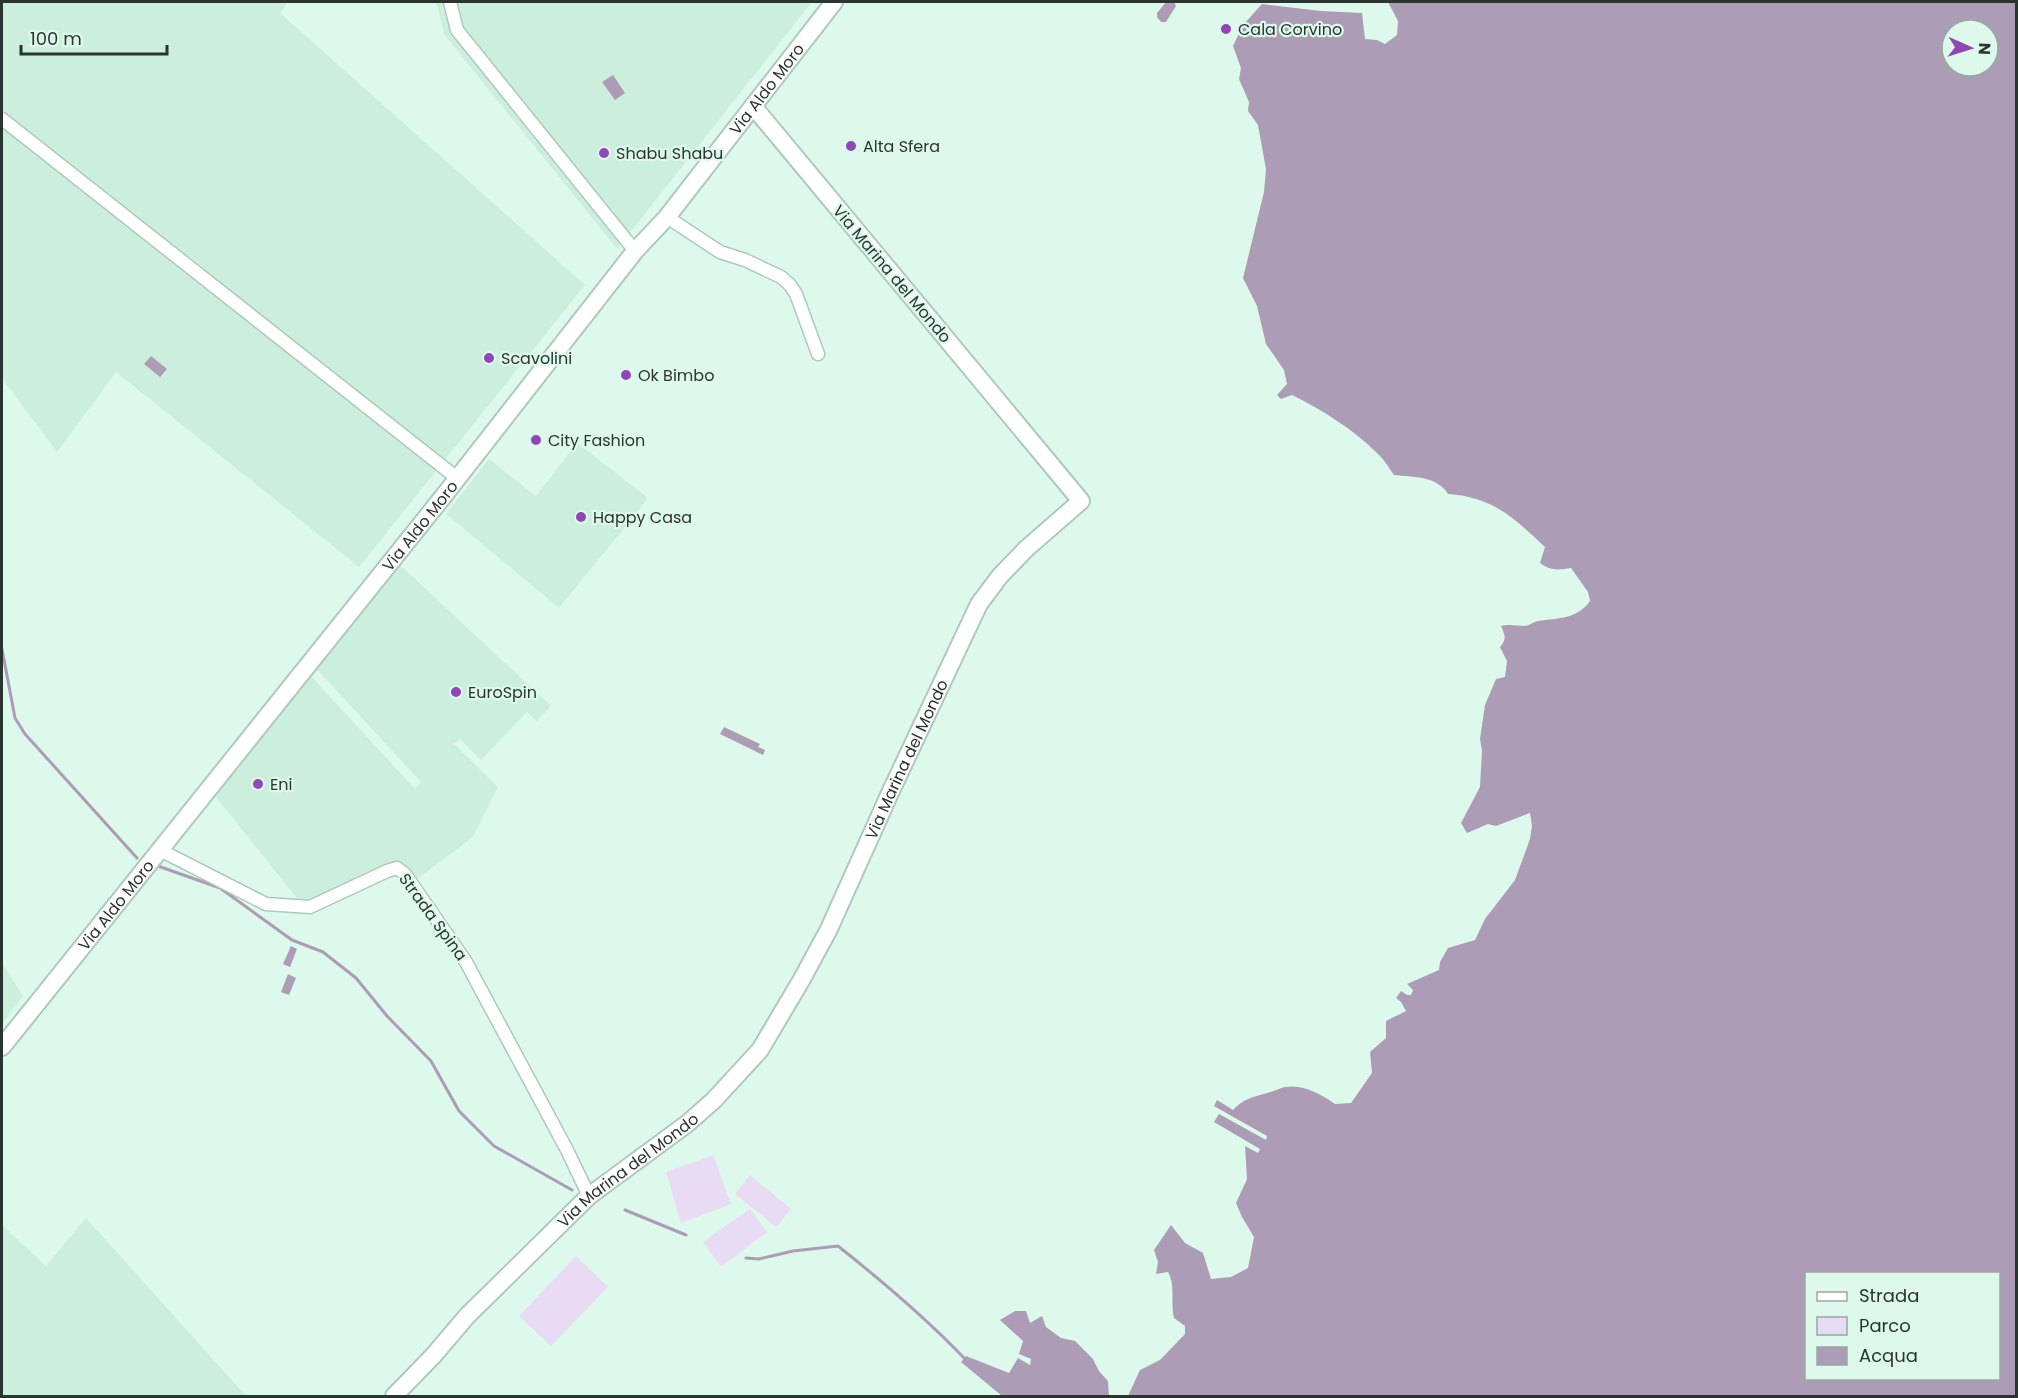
<svg xmlns="http://www.w3.org/2000/svg" width="2018" height="1398" font-family="Poppins,sans-serif">
  <style>
    .built { fill: #ccefdd }
    .green { fill: #eadbf4 }
    .water { fill: #ac9cb6; fill-rule: evenodd }
    .lines { fill: none; stroke-linecap: round; stroke-linejoin: round }
    .stream { stroke: #ac9cb6; stroke-width: 3 }
    .street-casing { stroke: #afc9bc; stroke-width: 15 }
    .secondary-casing { stroke: #afc9bc; stroke-width: 20 }
    .street { stroke: #fff; stroke-width: 12 }
    .secondary { stroke: #fff; stroke-width: 16 }
    .poi-dot { fill: #9146b8; stroke: #ddf9eb; stroke-width: 2 }
    .labels { text-anchor: middle; dominant-baseline: central; stroke-width: 4.5; stroke-linejoin: round; paint-order: stroke }
    .poi-label { font-size: 16px; fill: #2b3530; stroke: #ddf9eb; text-anchor: start }
    .street-label { font-size: 16px; fill: #2b3530; stroke: #ddf9eb }
  </style>
  <rect width="100%" height="100%" fill="#ddf9eb"/>
  <path class="built" d="M 2,2 L 288,2 L 280,13 L 585,285 L 359,567 L 116,372 L 57,452 L 2,378 Z
    M 436,2 L 812,2 L 617,249 L 444,34 Z
    M 577,443 L 647,497 L 646,501 L 559,608 L 446,514 L 489,459 L 536,496 Z
    M 398,563 L 551,706 L 537,721 L 527,712 L 481,760 L 460,739 L 454,744 L 498,787 L 473,837 L 417,879 L 397,861 L 307,902 L 299,901 L 212,792 L 309,674 L 415,789 L 421,782 L 313,665 Z
    M 2,963 L 23,996 L 2,1024 Z
    M 86,1218 L 246,1396 L 2,1396 L 2,1225 L 46,1266 Z"/>
  <path class="green" d="M 713,1155 L 731,1204 L 681,1223 L 666,1172 Z
    M 750,1175 L 791,1209 L 776,1227 L 735,1194 Z
    M 750,1209 L 767,1232 L 721,1267 L 703,1242 Z
    M 576,1256 L 608,1287 L 551,1346 L 519,1316 Z"/>
  <path class="water" d="M 1166,2 L 1174,2 L 1176,6 L 1166,22 L 1161,22 L 1157,17 L 1157,13 Z
    M 1388,2 L 2016,2 L 2016,1396 L 1128,1396 L 1140,1370 L 1160,1360 L 1185,1334 L 1185,1326 L 1174,1318 C 1170,1302 1176,1286 1168,1272 L 1156,1274 L 1158,1262 L 1154,1250 L 1171,1225 L 1185,1243 L 1203,1253 L 1211,1279 L 1231,1277 L 1248,1268 L 1254,1237 L 1242,1217 L 1236,1203 L 1247,1179 L 1245,1146 L 1258,1153 L 1260,1149 L 1214,1122 L 1219,1114 L 1266,1140 L 1267,1136 L 1214,1106 L 1217,1100 L 1233,1110 C 1243,1099 1253,1097 1267,1093 C 1273,1092 1279,1088 1285,1087 C 1303,1084 1321,1094 1335,1104 L 1351,1103 L 1372,1073 L 1370,1052 L 1386,1038 L 1386,1021 L 1406,1011 L 1401,1002 L 1396,998 L 1401,991 L 1407,995 L 1411,995 L 1413,990 L 1407,984 L 1439,970 L 1440,962 L 1448,948 L 1475,940 L 1485,919 L 1515,880 L 1530,839 L 1532,826 L 1530,813 L 1496,826 L 1488,824 L 1467,833 L 1461,823 L 1480,787 L 1482,751 L 1480,739 L 1485,705 L 1496,679 L 1505,677 L 1507,661 L 1500,647 C 1507,639 1505,635 1501,626 C 1509,624 1517,626 1525,626 C 1530,625 1534,622 1538,621 C 1559,618 1577,619 1590,601 L 1588,592 L 1571,568 C 1558,570 1551,571 1540,563 L 1545,547 C 1514,518 1493,497 1448,494 C 1437,476 1414,477 1394,475 C 1389,468 1384,459 1377,453 C 1353,429 1322,410 1292,395 L 1281,399 L 1277,395 L 1287,384 L 1284,370 L 1266,344 L 1257,306 L 1243,278 L 1264,192 L 1266,169 L 1258,125 L 1248,111 L 1249,102 L 1239,79 L 1241,68 L 1233,46 L 1243,25 L 1262,4 L 1321,11 L 1362,13 L 1365,39 L 1377,40 L 1385,44 L 1397,35 L 1398,21 ZM 1952,30 L 1988,30 L 1988,66 L 1952,66 ZM 1806,1274 L 1998,1274 L 1998,1378 L 1806,1378 Z
    M 613,75 L 625,93 L 615,100 L 602,82 Z
    M 151,356 L 167,369 L 160,377 L 144,364 Z
    M 724,727 L 760,744 L 758,747 L 765,750 L 763,755 L 720,734 Z
    M 291,946 L 297,949 L 290,967 L 283,964 Z
    M 288,974 L 296,978 L 289,995 L 281,992 Z
    M 1015,1311 L 1026,1311 L 1030,1323 L 1042,1316 L 1046,1327 L 1061,1338 L 1075,1341 L 1093,1359 L 1099,1371 L 1108,1381 L 1109,1396 L 1002,1396 L 961,1362 L 966,1356 L 1009,1373 L 1018,1358 L 1030,1365 L 1031,1359 L 1019,1354 L 1023,1341 L 1000,1320 Z"/>
  <g class="lines">
    <path class="stream" d="M 2,649 L 15,718 L 25,734 L 137,858
      M 158,866 L 220,888 L 292,940 L 323,952 L 356,978 L 387,1016 L 431,1061 L 459,1111 L 494,1146 L 572,1190
      M 625,1210 L 686,1235
      M 746,1258 L 759,1259 L 793,1251 L 838,1246 C 882,1281 925,1317 964,1358"/>
    <g class="street-casing">
      <path id="street" d="M 450,2 L 457,30 L 635,251
        M 2,119 L 457,478
        M 667,217 L 720,252 L 745,260 L 781,277 L 790,285 L 796,294 L 818,354
        M 160,850 L 266,904 L 310,907 L 387,871 L 397,868 L 405,874 L 466,962 L 567,1150 L 589,1196"/>
    </g>
    <g class="secondary-casing">
      <g id="secondary">
        <path id="s1" d="M 2,1047 L 442,498 L 635,251 L 667,217 L 834,2"/>
        <path id="s2" d="M 394,1396 L 433,1356 L 467,1316 L 589,1196 L 688,1123 L 714,1100 L 760,1050 L 802,979 L 829,929 L 890,793 L 979,604 L 1000,576 L 1026,549 L 1081,501 L 753,106"/>
      </g>
    </g>
    <use href="#street" class="street"/>
    <use href="#secondary" class="secondary"/>
  </g>
  <g class="poi-dot">
    <circle cx="1226" cy="29" r="6"/>
    <circle cx="851" cy="146" r="6"/>
    <circle cx="604" cy="153" r="6"/>
    <circle cx="489" cy="358" r="6"/>
    <circle cx="626" cy="375" r="6"/>
    <circle cx="536" cy="440" r="6"/>
    <circle cx="581" cy="517" r="6"/>
    <circle cx="456" cy="692" r="6"/>
    <circle cx="258" cy="784" r="6"/>
  </g>
  <g class="labels">
    <g class="poi-label">
      <text x="1238" y="29">Cala Corvino</text>
      <text x="863" y="146">Alta Sfera</text>
      <text x="616" y="153">Shabu Shabu</text>
      <text x="501" y="358">Scavolini</text>
      <text x="638" y="375">Ok Bimbo</text>
      <text x="548" y="440">City Fashion</text>
      <text x="593" y="517">Happy Casa</text>
      <text x="468" y="692">EuroSpin</text>
      <text x="270" y="784">Eni</text>
    </g>
    <g class="street-label">
      <text stroke="none"><textPath href="#s1" startOffset="1226">Via Aldo Moro</textPath></text>
      <text transform="translate(892 274) rotate(50)">Via Marina del Mondo</text>
      <text stroke="none"><textPath href="#s1" startOffset="668">Via Aldo Moro</textPath></text>
      <text stroke="none"><textPath href="#s2" startOffset="831">Via Marina del Mondo</textPath></text>
      <text stroke="none"><textPath href="#s1" startOffset="182">Via Aldo Moro</textPath></text>
      <text transform="translate(433 917) rotate(54)">Strada Spina</text>
      <text stroke="none"><textPath href="#s2" startOffset="326">Via Marina del Mondo</textPath></text>
    </g>
  </g>
  <rect width="2018" height="1398" fill="none" stroke="#2b3530" stroke-width="6"/>
  <rect x="1805" y="1272" width="195" height="108" fill="#ddf9eb" stroke="#96aba0" stroke-width="1.5"/>
  <rect x="1817" y="1292" width="30" height="9" fill="#ffffff" stroke="#96aba0" stroke-width="1.5"/>
  <text x="1859" y="1302" font-size="18" fill="#2b3530">Strada</text>
  <rect x="1817" y="1317" width="30" height="18" fill="#eadbf4" stroke="#96aba0" stroke-width="1.5"/>
  <text x="1859" y="1332" font-size="18" fill="#2b3530">Parco</text>
  <rect x="1817" y="1347" width="30" height="18" fill="#ac9cb6" stroke="#96aba0" stroke-width="1.5"/>
  <text x="1859" y="1362" font-size="18" fill="#2b3530">Acqua</text>
  <g transform="translate(1970 48) rotate(93)"><circle r="28" fill="#ddf9eb" stroke="#96aba0" stroke-width="1.5"/>
  <path d="M0-4.5L10 22L0 15L-10 22Z" fill="#9146b8"/>
  <text y="-9" font-size="16" font-weight="bold" text-anchor="middle" fill="#2b3530">N</text>
  </g>
  <path d="M21 45v9h146v-9" fill="none" stroke="#2b3530" stroke-width="3"/>
  <text x="30" y="45" font-size="18" fill="#2b3530" stroke="#ddf9eb" stroke-width="4.5" paint-order="stroke">100 m</text>
</svg>
